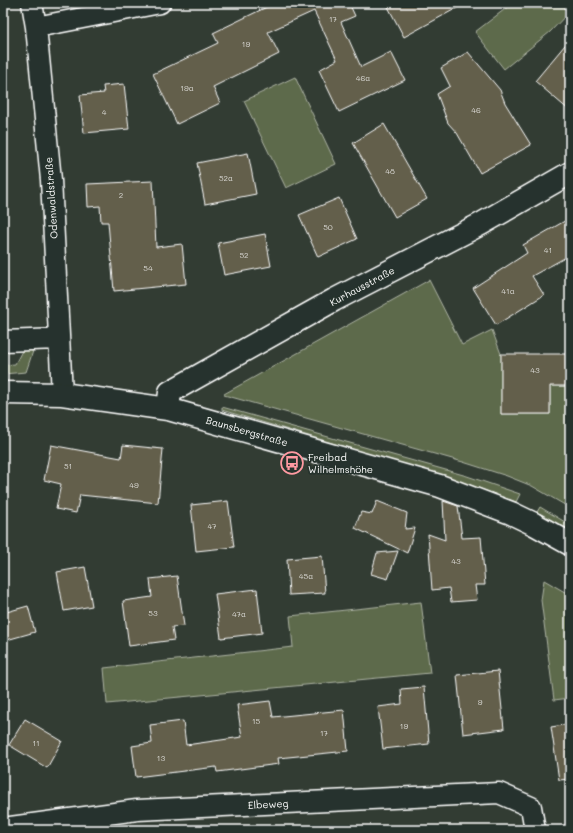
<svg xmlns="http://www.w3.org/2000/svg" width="573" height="833" font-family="Mali,sans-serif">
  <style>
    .green { fill: #5d6a4b; stroke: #aeb4a5 }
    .building { fill: #635f4c; stroke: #fff }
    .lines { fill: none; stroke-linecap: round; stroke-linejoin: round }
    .street-casing { stroke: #fff; stroke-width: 23 }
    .secondary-casing { stroke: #fff; stroke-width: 25 }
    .street { stroke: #26332d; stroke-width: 20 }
    .secondary { stroke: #26332d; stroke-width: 22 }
    .labels { text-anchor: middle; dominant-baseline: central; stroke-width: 3.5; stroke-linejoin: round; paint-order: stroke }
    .number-label { font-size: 8px; fill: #d8d7d2 }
    .street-label { font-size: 10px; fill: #fff; stroke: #26332d }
    .poi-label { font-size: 10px; fill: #fff; stroke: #26332d; text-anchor: start }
  </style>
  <rect width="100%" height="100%" fill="#323c33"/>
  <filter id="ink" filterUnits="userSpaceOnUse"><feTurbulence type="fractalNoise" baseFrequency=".025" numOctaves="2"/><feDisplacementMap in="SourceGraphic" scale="8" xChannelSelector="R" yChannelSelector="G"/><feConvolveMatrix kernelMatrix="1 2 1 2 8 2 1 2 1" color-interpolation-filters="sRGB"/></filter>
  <g filter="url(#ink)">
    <path class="green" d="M 513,3 L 570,3 L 570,11 L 550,32 L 504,69 L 475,32 Z
      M 295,77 L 336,164 L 286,188 L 244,101 Z
      M 429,280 L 462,345 L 492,330 L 501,354 L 501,414 L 550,414 L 550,386 L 570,386 L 570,508 L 532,486 L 507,476 L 463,462 L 224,395 L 224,394 Z
      M 23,349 L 33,351 L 26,372 L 3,374 L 3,365 L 15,364 Z
      M 222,407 L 467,476 L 520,494 L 516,502 L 462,482 L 222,410 Z
      M 540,507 L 570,525 L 570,532 L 537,512 Z
      M 544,580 L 570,595 L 570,698 L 554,700 L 541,600 Z
      M 421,602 L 430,673 L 107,704 L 104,668 L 293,647 L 290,616 Z"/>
    <path class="building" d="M 275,3 L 349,3 L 355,16 L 341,22 L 361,67 L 391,52 L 405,80 L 339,112 L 319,70 L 337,60 L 314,11 L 268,32 L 279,54 L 213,87 L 220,103 L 177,124 L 153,74 L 218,43 L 213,33 Z
      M 386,3 L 466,3 L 404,37 Z
      M 570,39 L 570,111 L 535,81 Z
      M 468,52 L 500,90 L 505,103 L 531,145 L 480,173 L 457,133 L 448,123 L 437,94 L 450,86 L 441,68 Z
      M 124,84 L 129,129 L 84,133 L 80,95 L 104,93 L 103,86 Z
      M 384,124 L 427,199 L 395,217 L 353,143 Z
      M 248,153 L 256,194 L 205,204 L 197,163 Z
      M 153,181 L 156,247 L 182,244 L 186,284 L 114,291 L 108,222 L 101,222 L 100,206 L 88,207 L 87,184 Z
      M 339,198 L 357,239 L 318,257 L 299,215 Z
      M 570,218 L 570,255 L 532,276 L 544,295 L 496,325 L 473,288 L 527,253 L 523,245 Z
      M 265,234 L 271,266 L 224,275 L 218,243 Z
      M 501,354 L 570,354 L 570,386 L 550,386 L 550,414 L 501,414 Z
      M 51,445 L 121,458 L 123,445 L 163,449 L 158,503 L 80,495 L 76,513 L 56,509 L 61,484 L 44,480 Z
      M 228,501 L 234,547 L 196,551 L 191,505 Z
      M 377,501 L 407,513 L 405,529 L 415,528 L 407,553 L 355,528 L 361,512 L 372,514 Z
      M 443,501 L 458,506 L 462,538 L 481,537 L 485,585 L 475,585 L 477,600 L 451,602 L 449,588 L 432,590 L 428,534 L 445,540 Z
      M 398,551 L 388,579 L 371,574 L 377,553 Z
      M 322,556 L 325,593 L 289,595 L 287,559 Z
      M 85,567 L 92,606 L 64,611 L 57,572 Z
      M 177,576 L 184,626 L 172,627 L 174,640 L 129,646 L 123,601 L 152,597 L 150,579 Z
      M 257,589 L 262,633 L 221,638 L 215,594 Z
      M 28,606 L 35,632 L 3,641 L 3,613 Z
      M 498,671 L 504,729 L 463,734 L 457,675 Z
      M 424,687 L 429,744 L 383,749 L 378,707 L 402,704 L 401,689 Z
      M 270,701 L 273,717 L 344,710 L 348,751 L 278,758 L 279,764 L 217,772 L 216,767 L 136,777 L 132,746 L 152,743 L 150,725 L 183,721 L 186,745 L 242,737 L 237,705 Z
      M 25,719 L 62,741 L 47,768 L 9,745 Z
      M 570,724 L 570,779 L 559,780 L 551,727 Z"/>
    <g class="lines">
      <g class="street-casing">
        <path id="street" d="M 32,3 L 36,27 L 51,180 L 62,394
          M 36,27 L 160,3
          M 3,341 L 59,339
          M 3,828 L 137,810 L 499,793 L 531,807 L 535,830"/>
      </g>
      <g class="secondary-casing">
        <path id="secondary" d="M 3,393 L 62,394 L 168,409 L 440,486 L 511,513 L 534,524 L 570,544
          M 168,409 L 170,392 L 334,300 L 481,224 L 570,173"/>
      </g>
      <use href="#street" class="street"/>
      <use href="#secondary" class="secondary"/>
    </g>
  </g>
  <defs>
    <g id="bus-ring" transform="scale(1.15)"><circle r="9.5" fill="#26332d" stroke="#ff9aa2" stroke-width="1.5"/><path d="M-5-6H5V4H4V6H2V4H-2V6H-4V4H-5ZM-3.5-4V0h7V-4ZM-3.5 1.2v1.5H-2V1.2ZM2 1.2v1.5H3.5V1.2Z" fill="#ff9aa2"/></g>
  </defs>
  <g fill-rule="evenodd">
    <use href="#bus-ring" x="292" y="463"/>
  </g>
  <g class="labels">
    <g class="number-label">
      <text x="333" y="19">17</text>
      <text x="246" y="44">19</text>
      <text x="363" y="78">46a</text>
      <text x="187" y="88">19a</text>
      <text x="476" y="110">46</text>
      <text x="104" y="112">4</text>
      <text x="390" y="171">48</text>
      <text x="226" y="178">52a</text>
      <text x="121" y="195">2</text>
      <text x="328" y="227">50</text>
      <text x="548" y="250">41</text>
      <text x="244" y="255">52</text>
      <text x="148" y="268">54</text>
      <text x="508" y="291">41a</text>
      <text x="535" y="370">43</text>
      <text x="68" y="466">51</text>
      <text x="134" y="485">49</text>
      <text x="212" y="526">47</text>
      <text x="456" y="561">43</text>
      <text x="306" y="576">45a</text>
      <text x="153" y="613">53</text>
      <text x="239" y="614">47a</text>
      <text x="480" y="702">9</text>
      <text x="256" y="721">15</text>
      <text x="404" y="726">19</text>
      <text x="324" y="733">17</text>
      <text x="36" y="743">11</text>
      <text x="161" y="758">13</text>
    </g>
    <g class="street-label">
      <text transform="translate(51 198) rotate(-94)">Odenwaldstraße</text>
      <text transform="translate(362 286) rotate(-28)">Kurhausstraße</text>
      <text transform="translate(247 431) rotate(16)">Baunsbergstraße</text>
      <text transform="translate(268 804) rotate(-3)">Elbeweg</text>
    </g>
    <g class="poi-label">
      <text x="308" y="457">Freibad<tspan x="308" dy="12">Wilhelmshöhe</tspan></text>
    </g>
  </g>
  <rect width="573" height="833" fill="none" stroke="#26332d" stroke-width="16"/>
  <rect x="8" y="8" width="557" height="817" fill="none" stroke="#fff" stroke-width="1.5" filter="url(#ink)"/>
</svg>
